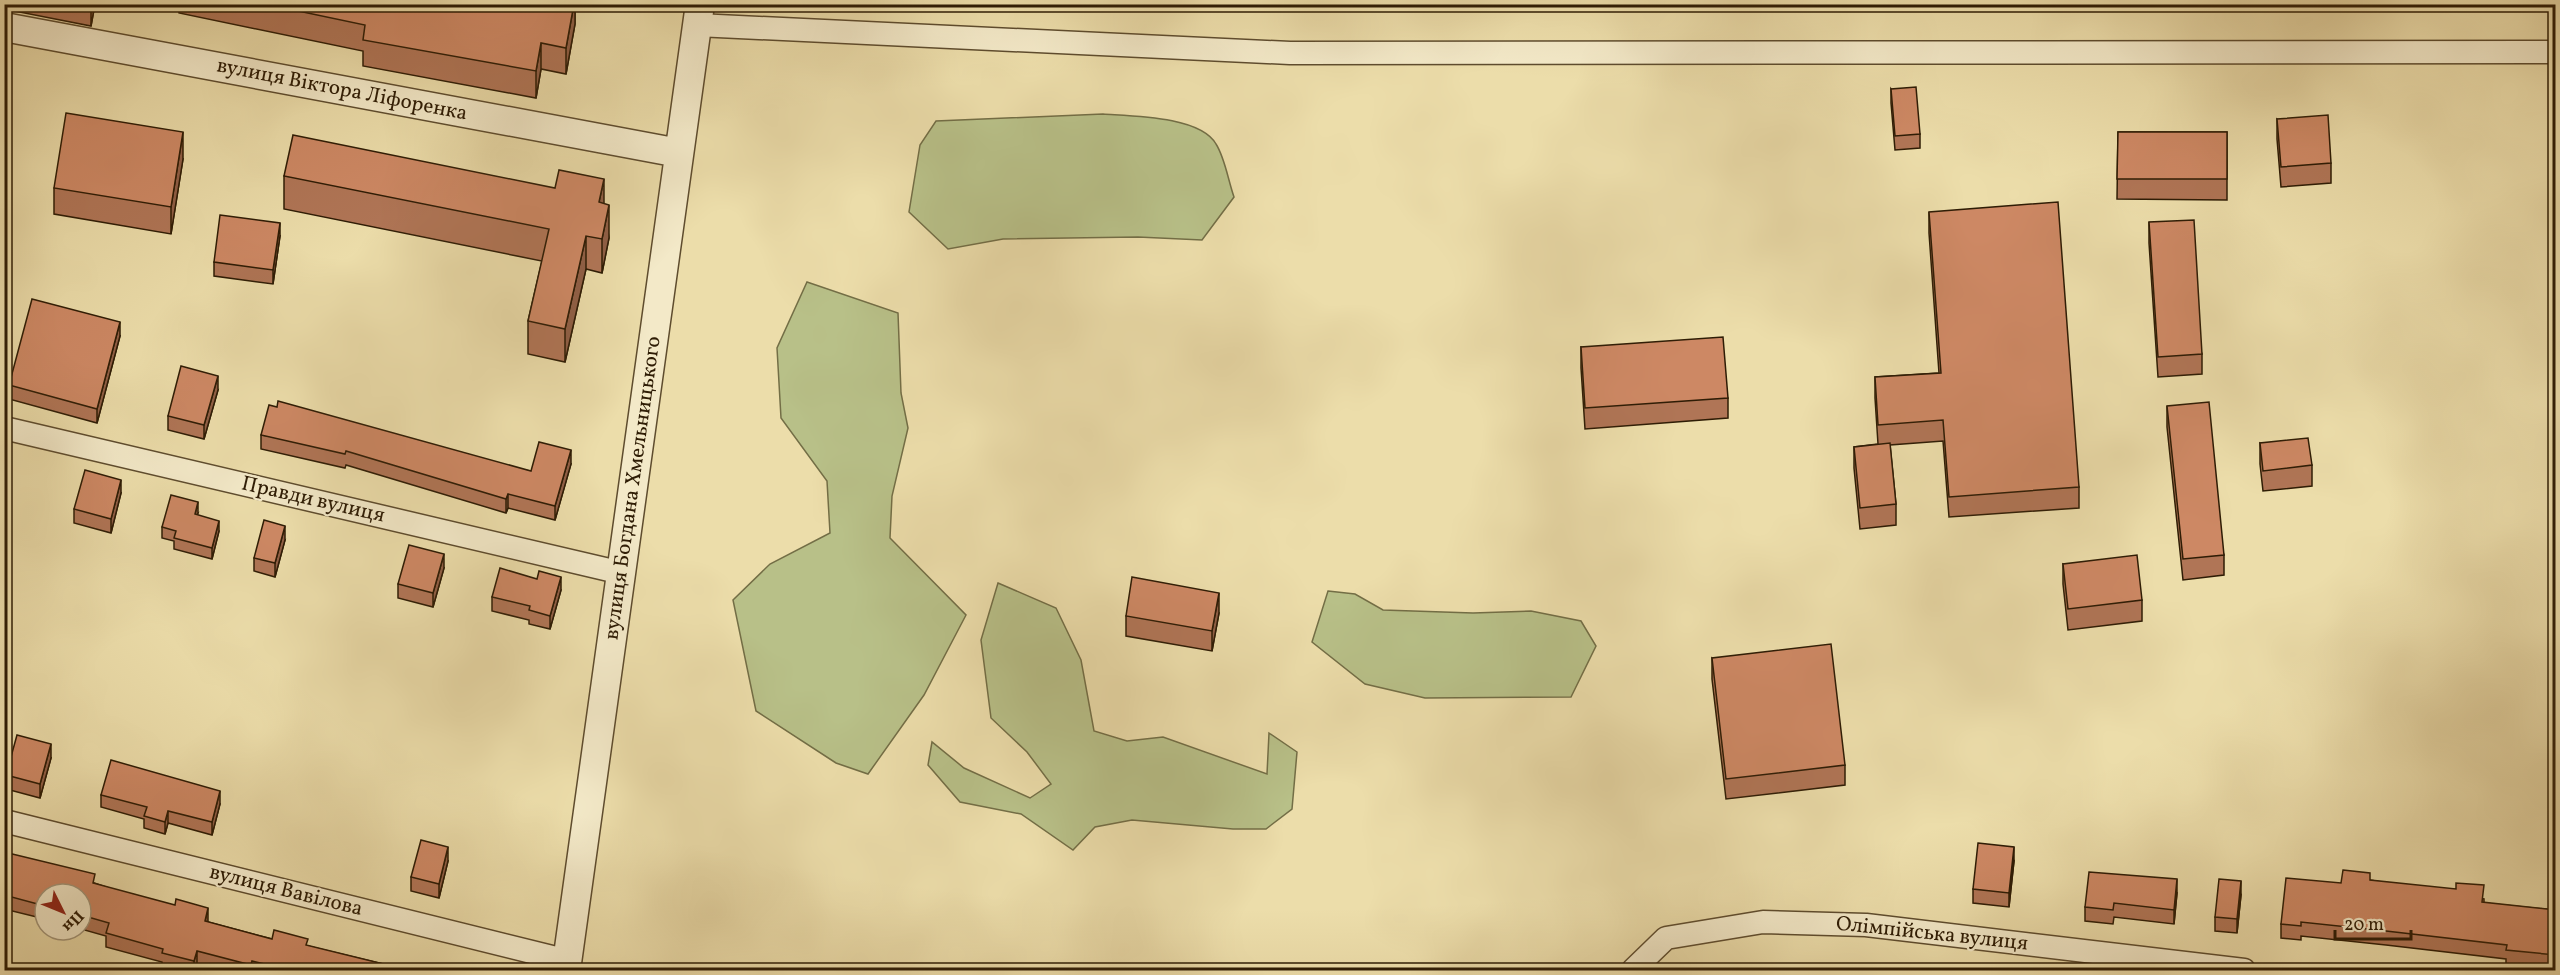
<svg xmlns="http://www.w3.org/2000/svg" width="2560" height="975" font-family="Vollkorn,serif">
  <style>
    .green { fill: #b8c088; stroke: #736e46; stroke-width: 1.5 }
    .lines { fill: none; stroke-linecap: round; stroke-linejoin: round }
    .minor-casing { stroke: #5e4c2e; stroke-width: 25 }
    .tertiary-casing { stroke: #5e4c2e; stroke-width: 31 }
    .minor { stroke: #f3e9c8; stroke-width: 22 }
    .tertiary { stroke: #f3e9c8; stroke-width: 28 }
    .wall { fill: #b07556; stroke: #2e1c05; stroke-width: 1.5 }
    .shaded-wall { fill: #905f46; stroke: #2e1c05; stroke-width: 1.5 }
    .building { fill: #cd8864; stroke: #2e1c05; stroke-width: 1.5 }
    .labels { text-anchor: middle; dominant-baseline: central; stroke-width: 4.5; stroke-linejoin: round; paint-order: stroke }
    .street-label { font-size: 21px; fill: #2e1c05; stroke: #f3e9c8 }
  </style>
  <rect width="100%" height="100%" fill="#ecddaa"/>
  <filter id="stains"><feTurbulence type="fractalNoise" baseFrequency=".00333" numOctaves="4"/><feColorMatrix values="0 0 0 0 .2 0 0 0 0 .09 0 0 0 0 .02 0 0 0 .5 -.17"/></filter>
  <radialGradient id="worn" r=".72"><stop offset=".6" stop-color="#630" stop-opacity="0"/><stop offset="1" stop-color="#630" stop-opacity=".3"/></radialGradient>
  <path class="green" d="M 1103,114 C 1131,116 1200,116 1216,144 C 1225,158 1228,180 1234,197 L 1202,240 L 1138,237 L 1003,239 L 948,249 L 909,212 L 920,145 L 936,121 Z
    M 807,282 L 898,313 L 901,393 L 908,428 L 892,496 L 890,538 L 966,615 L 924,695 L 868,774 L 836,763 L 756,711 L 733,600 L 770,564 L 830,533 L 827,481 L 781,418 L 777,348 Z
    M 998,583 L 1056,608 L 1081,660 L 1094,731 L 1127,741 L 1163,737 L 1267,774 L 1269,733 L 1297,752 L 1292,809 L 1266,829 L 1233,829 L 1132,820 L 1095,827 L 1073,850 L 1021,814 L 960,802 L 928,765 L 932,742 L 964,768 L 1030,798 L 1051,784 L 1027,752 L 991,718 L 981,640 Z
    M 1328,591 L 1355,594 L 1383,610 L 1473,613 L 1531,611 L 1581,621 L 1596,646 L 1571,697 L 1425,698 L 1365,684 L 1312,642 Z"/>
  <g class="lines">
    <g class="minor-casing">
      <path id="minor" d="M 697,25 L 1290,53 L 2556,52
        M 4,428 L 622,573
        M 4,821 L 568,961
        M 1633,970 L 1666,938 L 1763,922 L 1866,925 L 2244,970"/>
    </g>
    <g class="tertiary-casing">
      <path id="tertiary" d="M 4,27 L 679,153
        M 566,970 L 700,4"/>
    </g>
    <use href="#minor" class="minor"/>
    <use href="#tertiary" class="tertiary"/>
  </g>
  <path class="wall" d="M 4,4 L 95,4 L 91,26 L 4,9 Z
    M 179,4 L 575,4 L 575,24 L 566,74 L 541,69 L 536,98 L 363,66 L 363,51 L 179,13 Z
    M 1891,89 L 1920,134 L 1920,148 L 1895,150 L 1891,103 Z
    M 2277,119 L 2331,163 L 2331,183 L 2281,187 L 2277,139 Z
    M 2118,132 L 2227,132 L 2227,200 L 2117,199 Z
    M 183,159 L 171,234 L 54,214 L 54,188 Z
    M 284,176 L 604,204 L 609,238 L 602,273 L 586,269 L 565,362 L 528,354 L 528,321 L 542,261 L 284,209 Z
    M 1929,212 L 2079,487 L 2079,508 L 1949,517 L 1943,441 L 1890,445 L 1896,504 L 1896,525 L 1860,529 L 1854,468 L 1854,447 L 1878,444 L 1875,398 L 1875,377 L 1939,373 L 1929,233 Z
    M 2149,222 L 2202,354 L 2202,374 L 2158,377 L 2149,243 Z
    M 280,236 L 273,284 L 214,276 L 214,262 Z
    M 120,336 L 97,423 L 9,399 L 9,385 Z
    M 1581,347 L 1728,398 L 1728,418 L 1585,429 L 1581,368 Z
    M 218,390 L 204,439 L 168,430 L 168,416 Z
    M 2167,406 L 2224,555 L 2224,575 L 2183,580 L 2167,427 Z
    M 261,435 L 531,471 L 571,464 L 555,520 L 508,508 L 506,513 L 346,465 L 345,468 L 261,449 Z
    M 2260,443 L 2312,465 L 2312,486 L 2263,491 L 2260,464 Z
    M 121,493 L 111,533 L 74,523 L 74,509 Z
    M 198,513 L 197,515 L 219,531 L 212,559 L 174,549 L 174,541 L 162,538 L 162,527 Z
    M 285,540 L 275,577 L 254,571 L 254,558 Z
    M 2063,564 L 2142,600 L 2142,621 L 2068,630 L 2063,584 Z
    M 444,568 L 433,607 L 398,598 L 398,584 Z
    M 561,590 L 550,629 L 529,624 L 529,620 L 492,611 L 492,597 Z
    M 1219,613 L 1212,651 L 1126,636 L 1126,616 Z
    M 1712,658 L 1845,765 L 1845,785 L 1726,799 L 1712,679 Z
    M 51,758 L 40,798 L 6,789 L 6,775 Z
    M 101,795 L 220,804 L 212,835 L 168,823 L 165,834 L 144,828 L 144,819 L 101,807 Z
    M 4,852 L 208,922 L 272,939 L 308,946 L 408,970 L 220,970 L 197,964 L 195,970 L 179,970 L 162,966 L 162,962 L 106,947 L 106,936 L 81,929 L 81,894 L 45,894 L 45,919 L 4,909 Z
    M 448,861 L 439,898 L 411,891 L 411,877 Z
    M 2014,861 L 2009,907 L 1973,903 L 1973,889 Z
    M 2370,880 L 2484,899 L 2484,903 L 2556,910 L 2556,969 L 2506,964 L 2506,959 L 2386,945 L 2301,936 L 2301,940 L 2281,938 L 2281,924 L 2341,883 Z
    M 2177,893 L 2174,924 L 2114,917 L 2113,924 L 2085,921 L 2085,907 Z
    M 2241,895 L 2237,933 L 2215,931 L 2215,917 Z"/>
  <path class="shaded-wall" d="M 91,4 L 95,4 L 91,26 Z
    M 574,4 L 575,4 L 575,24 L 566,74 L 566,48 Z
    M 541,43 L 541,69 L 536,98 L 536,71 Z
    M 183,132 L 183,159 L 171,234 L 171,207 Z
    M 604,179 L 604,212 L 599,202 Z
    M 609,205 L 609,238 L 602,273 L 602,239 Z
    M 280,223 L 280,236 L 273,284 L 273,270 Z
    M 586,236 L 586,269 L 565,362 L 565,329 Z
    M 120,322 L 120,336 L 97,423 L 97,409 Z
    M 218,376 L 218,390 L 204,439 L 204,425 Z
    M 571,450 L 571,464 L 555,520 L 555,506 Z
    M 121,480 L 121,493 L 111,533 L 111,519 Z
    M 508,494 L 508,508 L 506,513 L 506,499 Z
    M 198,502 L 198,513 L 195,524 L 195,514 Z
    M 219,521 L 219,531 L 212,559 L 212,548 Z
    M 285,526 L 285,540 L 275,577 L 275,563 Z
    M 444,554 L 444,568 L 433,607 L 433,593 Z
    M 561,577 L 561,590 L 550,629 L 550,616 Z
    M 1219,593 L 1219,613 L 1212,651 L 1212,631 Z
    M 51,744 L 51,758 L 40,798 L 40,784 Z
    M 220,791 L 220,804 L 212,835 L 212,822 Z
    M 168,811 L 168,823 L 165,834 L 165,822 Z
    M 448,847 L 448,861 L 439,898 L 439,884 Z
    M 2014,847 L 2014,861 L 2009,907 L 2009,893 Z
    M 2177,879 L 2177,893 L 2174,924 L 2174,910 Z
    M 2241,881 L 2241,895 L 2237,933 L 2237,919 Z
    M 208,908 L 208,922 L 205,921 Z
    M 197,951 L 197,964 L 195,970 L 194,970 L 194,961 Z"/>
  <path class="building" d="M 265,4 L 574,4 L 566,48 L 541,43 L 536,71 L 363,40 L 365,25 Z
    M 1916,87 L 1920,134 L 1895,136 L 1891,89 Z
    M 66,113 L 183,132 L 171,207 L 54,188 Z
    M 2328,115 L 2331,163 L 2281,167 L 2277,119 Z
    M 2118,132 L 2227,132 L 2227,179 L 2117,179 Z
    M 293,135 L 555,188 L 559,170 L 604,179 L 599,202 L 609,205 L 602,239 L 586,236 L 565,329 L 528,321 L 549,229 L 284,176 Z
    M 2058,202 L 2079,487 L 1949,497 L 1943,420 L 1878,425 L 1875,377 L 1941,373 L 1929,212 Z
    M 220,215 L 280,223 L 273,270 L 214,262 Z
    M 2194,220 L 2202,354 L 2158,357 L 2149,222 Z
    M 32,299 L 120,322 L 97,409 L 9,385 Z
    M 1723,337 L 1728,398 L 1585,408 L 1581,347 Z
    M 181,366 L 218,376 L 204,425 L 168,416 Z
    M 278,401 L 531,471 L 539,442 L 571,450 L 555,506 L 508,494 L 506,499 L 346,451 L 345,454 L 261,435 L 269,405 L 277,407 Z
    M 2209,402 L 2224,555 L 2183,559 L 2167,406 Z
    M 2308,438 L 2312,465 L 2263,471 L 2260,443 Z
    M 1890,443 L 1896,504 L 1860,508 L 1854,447 Z
    M 85,470 L 121,480 L 111,519 L 74,509 Z
    M 171,495 L 198,502 L 195,514 L 219,521 L 212,548 L 174,538 L 176,531 L 162,527 Z
    M 264,520 L 285,526 L 275,563 L 254,558 Z
    M 409,545 L 444,554 L 433,593 L 398,584 Z
    M 2137,555 L 2142,600 L 2068,609 L 2063,564 Z
    M 500,568 L 537,579 L 539,571 L 561,577 L 550,616 L 529,610 L 530,606 L 492,597 Z
    M 1132,577 L 1219,593 L 1212,631 L 1126,616 Z
    M 1831,644 L 1845,765 L 1726,779 L 1712,658 Z
    M 17,735 L 51,744 L 40,784 L 6,775 Z
    M 111,760 L 220,791 L 212,822 L 168,811 L 165,822 L 144,816 L 147,807 L 101,795 Z
    M 421,840 L 448,847 L 439,884 L 411,877 Z
    M 1978,843 L 2014,847 L 2009,893 L 1973,889 Z
    M 4,852 L 95,874 L 93,883 L 175,905 L 176,899 L 208,908 L 205,921 L 272,939 L 274,930 L 308,939 L 306,945 L 408,970 L 290,970 L 252,961 L 251,965 L 197,951 L 194,961 L 162,953 L 163,949 L 106,933 L 109,923 L 81,915 L 81,894 L 45,894 L 45,906 L 4,895 Z
    M 2343,870 L 2370,873 L 2370,880 L 2456,889 L 2456,883 L 2484,885 L 2482,902 L 2556,910 L 2556,955 L 2506,950 L 2507,945 L 2386,931 L 2301,922 L 2301,926 L 2281,924 L 2286,878 L 2341,883 Z
    M 2089,872 L 2177,879 L 2174,910 L 2114,903 L 2113,910 L 2085,907 Z
    M 2219,879 L 2241,881 L 2237,919 L 2215,917 Z"/>
  <g class="labels">
    <g class="street-label">
      <text transform="translate(342 90) rotate(11)">вулиця Віктора Ліфоренка</text>
      <text transform="translate(633 488) rotate(-82)">вулиця Богдана Хмельницького</text>
      <text transform="translate(313 500) rotate(13)">Правди вулиця</text>
      <text transform="translate(286 891) rotate(14)">вулиця Вавілова</text>
      <text transform="translate(1932 934) rotate(6)">Олімпійська вулиця</text>
    </g>
  </g>
  <rect width="2560" height="975" fill="none" stroke="#ecddaa" stroke-width="24"/>
  <rect x="6" y="6" width="2548" height="963" fill="none" stroke="#2e1c05" stroke-width="3"/>
  <rect x="12" y="12" width="2536" height="951" fill="none" stroke="#2e1c05" stroke-width="1.5"/>
  <g transform="translate(63 912) rotate(133)"><circle r="28" fill="#f3e9c8" stroke="#a4977a" stroke-width="1.5"/>
  <path d="M0-4.5L10 22L0 15L-10 22Z" fill="#8f2418"/>
  <text y="-9" font-size="16" font-weight="bold" text-anchor="middle" fill="#2e1c05">Пн</text>
  </g>
  <path d="M2335 930v9h76v-9" fill="none" stroke="#2e1c05" stroke-width="3"/>
  <text x="2344" y="930" font-size="18" fill="#2e1c05" stroke="#f3e9c8" stroke-width="4.5" paint-order="stroke">20 m</text>
  <rect width="100%" height="100%" filter="url(#stains)"/>
  <rect width="100%" height="100%" fill="url(#worn)"/>
</svg>
